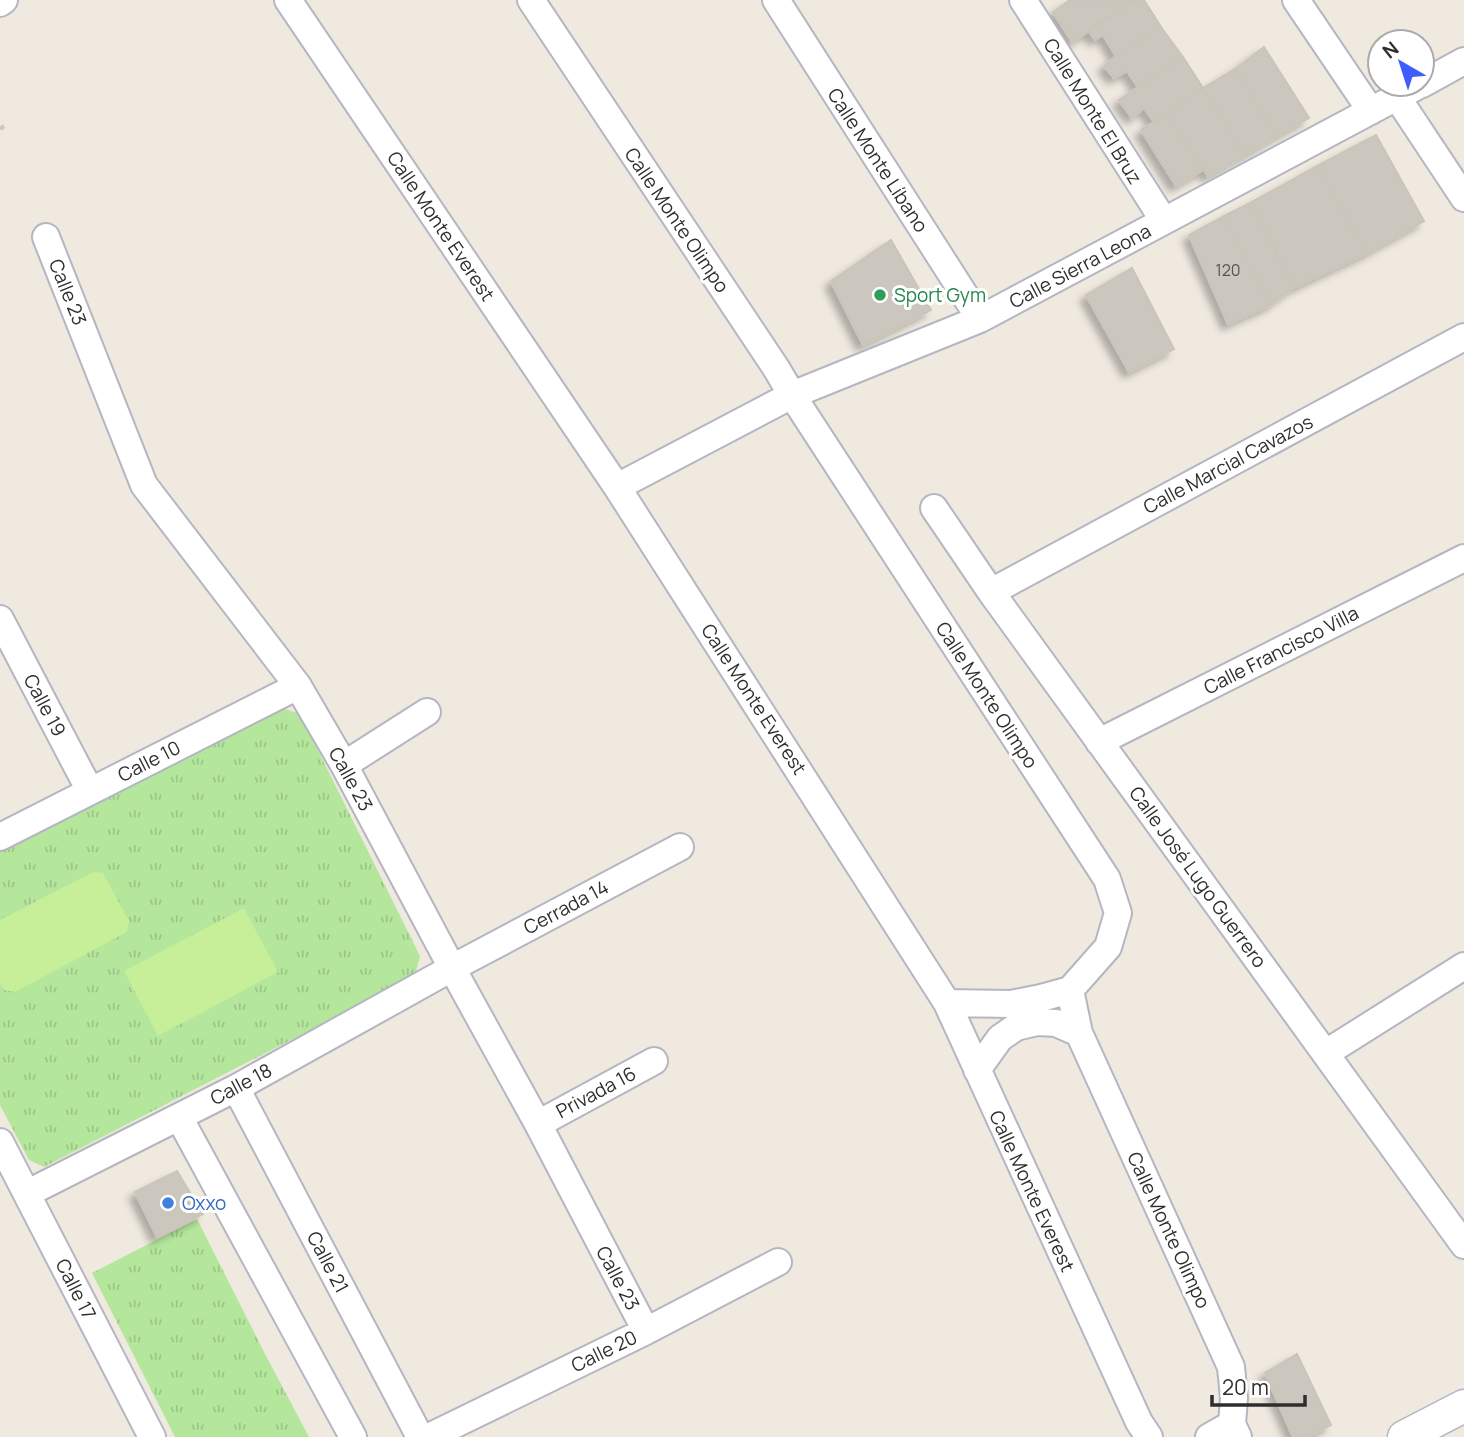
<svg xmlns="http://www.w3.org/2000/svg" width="1464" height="1437" font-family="Manrope,sans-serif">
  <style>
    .grass { fill: url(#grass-tufts) }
    .pitch { fill: #c7ee98 }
    .building { fill: #cbc7be; stroke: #cbc5b9; stroke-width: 2; filter: url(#shadow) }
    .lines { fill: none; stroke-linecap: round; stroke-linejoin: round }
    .minor-casing { stroke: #b4b6c1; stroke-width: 30 }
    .tertiary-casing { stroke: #b4b6c1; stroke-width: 35 }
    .path { stroke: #c9c9c9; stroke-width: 4.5; stroke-dasharray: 5 3.5; stroke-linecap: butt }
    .minor { stroke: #fff; stroke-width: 26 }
    .tertiary { stroke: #fff; stroke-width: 32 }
    .leisure-dot { fill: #2e9e5b; stroke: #fff; stroke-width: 2.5 }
    .shop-dot { fill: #3f7fe0; stroke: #fff; stroke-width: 2.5 }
    .labels { text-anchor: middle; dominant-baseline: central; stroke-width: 6; stroke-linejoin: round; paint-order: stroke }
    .number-label { font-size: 16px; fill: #555452 }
    .street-label { font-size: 19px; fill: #2e2e2e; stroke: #fff }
    .leisure-label { font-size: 19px; fill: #27864d; stroke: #fff; text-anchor: start }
    .shop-label { font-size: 19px; fill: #366cbe; stroke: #fff; text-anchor: start }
  </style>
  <defs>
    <pattern id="grass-tufts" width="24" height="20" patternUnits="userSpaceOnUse" patternTransform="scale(1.75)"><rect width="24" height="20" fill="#b4e69c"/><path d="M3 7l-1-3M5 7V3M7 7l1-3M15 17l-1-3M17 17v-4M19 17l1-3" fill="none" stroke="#9bc687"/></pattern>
    <filter id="shadow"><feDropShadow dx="-6" dy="6" stdDeviation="3.5" flood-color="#0004"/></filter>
  </defs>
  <rect width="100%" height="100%" fill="#efe9e0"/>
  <path class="grass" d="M 279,707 L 300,714 L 420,956 L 415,976 L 44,1167 L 29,1160 L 0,1105 L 0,852 Z
    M 197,1219 L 264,1352 L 309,1437 L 175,1437 L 92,1273 Z"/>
  <path class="pitch" d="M 93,872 L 103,873 L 129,921 L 127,932 L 15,992 L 4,990 L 0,983 L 0,920 Z
    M 244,908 L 278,972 L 158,1036 L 124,971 Z"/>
  <path class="building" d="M 1070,0 L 1136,0 L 1072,42 L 1053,12 Z
    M 1136,0 L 1144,0 L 1161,27 L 1116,56 L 1103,35 L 1095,40 L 1088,30 Z
    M 1161,27 L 1183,57 L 1138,87 L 1127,71 L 1114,78 L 1104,66 L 1116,56 Z
    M 1264,47 L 1309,118 L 1277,136 L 1235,69 Z
    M 1183,57 L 1203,88 L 1154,122 L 1144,108 L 1132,118 L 1119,100 Z
    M 1235,69 L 1277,136 L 1245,155 L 1203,88 Z
    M 1203,88 L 1245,155 L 1208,176 L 1166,114 Z
    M 1166,114 L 1203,170 L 1176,186 L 1141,130 Z
    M 1376,135 L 1424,221 L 1367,253 L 1317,166 Z
    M 1317,166 L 1367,253 L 1293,288 L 1252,202 Z
    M 1252,202 L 1293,288 L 1270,305 L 1224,216 Z
    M 1224,216 L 1270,305 L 1228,324 L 1189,235 Z
    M 891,240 L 931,310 L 863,345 L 831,281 Z
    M 1132,268 L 1174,349 L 1129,372 L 1086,295 Z
    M 177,1171 L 203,1214 L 157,1237 L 135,1192 Z
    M 1297,1354 L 1331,1425 L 1306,1437 L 1293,1437 L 1265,1373 Z"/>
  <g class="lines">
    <g class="minor-casing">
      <path id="minor" d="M 288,0 L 617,487 L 947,1003 L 1139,1422 L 1149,1437
        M 531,0 L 776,368 L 792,395 L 1107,879 L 1118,913 L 1108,947 L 1070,990
        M 776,0 L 980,319
        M 1023,0 L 1164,221
        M 1296,0 L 1371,111
        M 0,3 L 4,0
        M 1422,84 L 1464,61
        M 1397,97 L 1464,198
        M 46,237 L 144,485 L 298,686 L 344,765 L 452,968 L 538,1124 L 646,1331
        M 617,487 L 792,395 L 980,319 L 1421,84
        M 934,508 L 991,592 L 1464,1245
        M 991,592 L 1464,337
        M 0,619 L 90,791
        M 1099,742 L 1464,558
        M 344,765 L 427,712
        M 0,837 L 298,686
        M 1070,990 L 1079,1033 L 1231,1367 L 1234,1398 L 1232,1424 L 1238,1437
        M 947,1003 L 1011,1004 L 1041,998 L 1070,990
        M 1326,1053 L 1464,966
        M 977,1070 L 1000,1038 L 1016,1027 L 1037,1022 L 1056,1023 L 1079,1033
        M 236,1088 L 420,1437
        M 179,1117 L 353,1437
        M 538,1124 L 654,1061
        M 0,1142 L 152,1437
        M 28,1193 L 236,1088 L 452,968 L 680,847
        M 429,1437 L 646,1331 L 778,1262
        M 1209,1437 L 1232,1424"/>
    </g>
    <g class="tertiary-casing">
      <path id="tertiary" d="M 1404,1437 L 1464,1406"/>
    </g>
    <path class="path" d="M 0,129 L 6,125"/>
    <use href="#minor" class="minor"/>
    <use href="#tertiary" class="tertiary"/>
  </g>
  <circle class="leisure-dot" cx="880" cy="295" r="7"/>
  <circle class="shop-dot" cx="168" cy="1203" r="7"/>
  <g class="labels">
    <g class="number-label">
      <text x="1228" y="270">120</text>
    </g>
    <g class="street-label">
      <text transform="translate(1093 111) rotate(58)">Calle Monte El Bruz</text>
      <text transform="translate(878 160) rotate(57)">Calle Monte Líbano</text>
      <text transform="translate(677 220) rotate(56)">Calle Monte Olimpo</text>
      <text transform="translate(441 226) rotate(56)">Calle Monte Everest</text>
      <text transform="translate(1080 266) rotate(-28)">Calle Sierra Leona</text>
      <text transform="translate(68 292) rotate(68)">Calle 23</text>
      <text transform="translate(1228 464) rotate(-28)">Calle Marcial Cavazos</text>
      <text transform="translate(1281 650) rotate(-27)">Calle Francisco Villa</text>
      <text transform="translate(987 695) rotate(57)">Calle Monte Olimpo</text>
      <text transform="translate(754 699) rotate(57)">Calle Monte Everest</text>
      <text transform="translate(45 705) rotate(62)">Calle 19</text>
      <text transform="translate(149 761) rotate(-27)">Calle 10</text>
      <text transform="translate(351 779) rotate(61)">Calle 23</text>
      <text transform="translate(1198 877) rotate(54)">Calle José Lugo Guerrero</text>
      <text transform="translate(566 907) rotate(-28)">Cerrada 14</text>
      <text transform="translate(241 1084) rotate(-28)">Calle 18</text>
      <text transform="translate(596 1092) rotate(-28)">Privada 16</text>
      <text transform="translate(1032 1191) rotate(65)">Calle Monte Everest</text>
      <text transform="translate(1169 1230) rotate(65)">Calle Monte Olimpo</text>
      <text transform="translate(328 1262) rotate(62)">Calle 21</text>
      <text transform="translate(618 1278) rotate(62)">Calle 23</text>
      <text transform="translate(76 1289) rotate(63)">Calle 17</text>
      <text transform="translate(604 1351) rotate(-26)">Calle 20</text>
    </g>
    <g class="leisure-label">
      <text x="894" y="295">Sport Gym</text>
    </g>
    <g class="shop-label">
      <text x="182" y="1203">Oxxo</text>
    </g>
  </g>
  <g transform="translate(1401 63) rotate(321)"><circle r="33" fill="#ffffff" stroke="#ababab" stroke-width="2"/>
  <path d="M0-5L12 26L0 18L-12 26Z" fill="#3e5dff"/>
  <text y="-10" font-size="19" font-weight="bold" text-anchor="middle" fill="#2e2e2e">N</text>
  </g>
  <path d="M1212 1395v10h93v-10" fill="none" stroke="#2e2e2e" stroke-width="3.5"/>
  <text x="1222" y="1395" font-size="21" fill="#2e2e2e" stroke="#ffffff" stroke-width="5" paint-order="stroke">20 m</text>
</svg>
